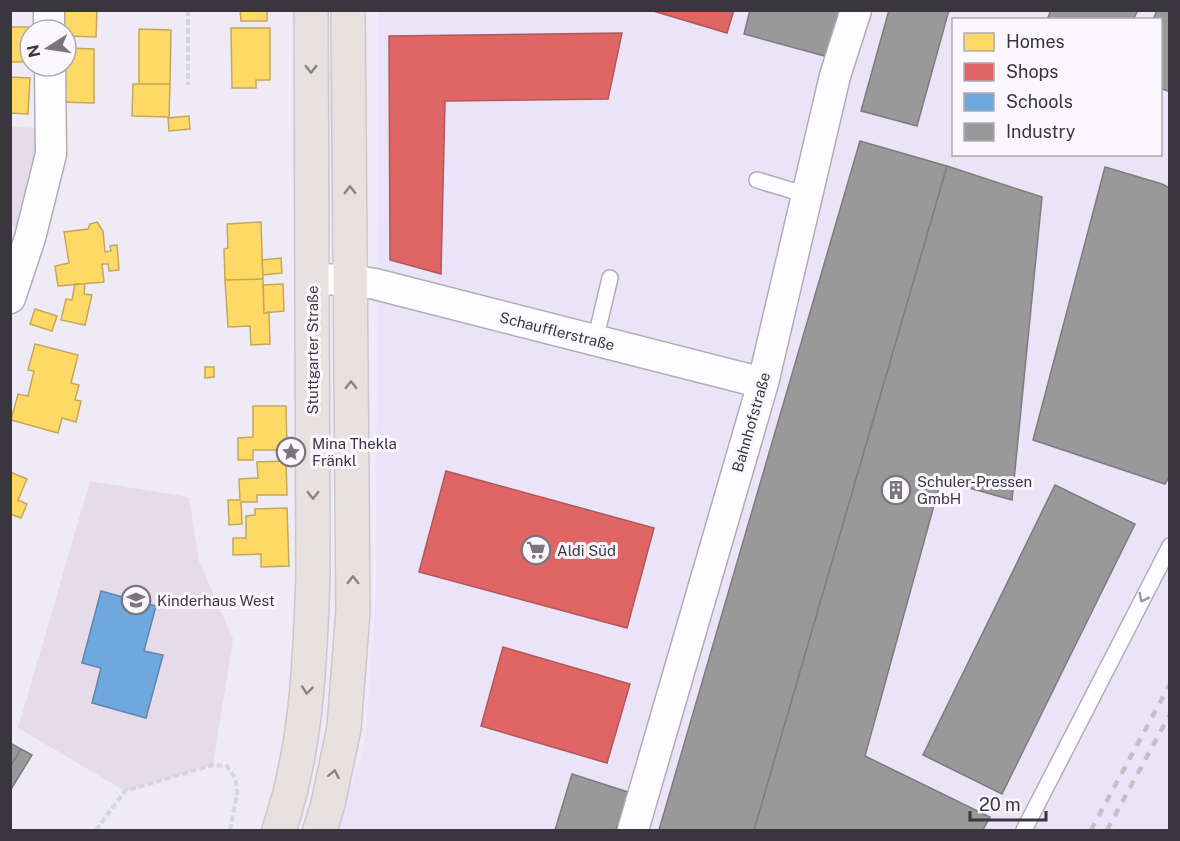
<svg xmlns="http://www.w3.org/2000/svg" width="1180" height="841" font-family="'Public Sans',sans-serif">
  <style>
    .built { fill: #ebe4f8; fill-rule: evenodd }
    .education { fill: #e6dbeb }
    .homes { fill: #ffd966; stroke: #c4a85a; stroke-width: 1.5 }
    .shops { fill: #e06666; stroke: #ae585a; stroke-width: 1.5 }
    .schools { fill: #6fa8dc; stroke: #5f86ad; stroke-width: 1.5 }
    .industry { fill: #999; stroke: #7c7b7e; stroke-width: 1.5 }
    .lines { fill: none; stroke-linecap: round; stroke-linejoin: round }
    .lane-casing { stroke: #b0adb5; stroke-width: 18 }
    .street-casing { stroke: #b0adb5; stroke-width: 33 }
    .primary-casing { stroke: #cac8ce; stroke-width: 36 }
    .path { stroke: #d6d6d8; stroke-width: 4; stroke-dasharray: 6 3; stroke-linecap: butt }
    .lane { stroke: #fdfcfe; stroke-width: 15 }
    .street { stroke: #fdfcfe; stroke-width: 30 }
    .primary { stroke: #e7e2e0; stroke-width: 33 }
    .rail { stroke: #c3c1c5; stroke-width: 4.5; stroke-dasharray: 8 8; stroke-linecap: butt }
    .oneway { stroke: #878387 }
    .oneway2 { stroke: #9b999e }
    .labels { text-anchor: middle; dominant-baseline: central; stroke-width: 6; stroke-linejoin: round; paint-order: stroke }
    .street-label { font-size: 15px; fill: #39363e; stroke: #faf7ff }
    .poi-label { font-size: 15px; fill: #39363e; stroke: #faf7ff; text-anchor: start }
  </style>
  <rect width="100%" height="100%" fill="#efebf6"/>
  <path class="built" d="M 378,11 L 1169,11 L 1169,830 L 337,830 L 365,743 L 376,586 ZM 954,20 L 1160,20 L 1160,154 L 954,154 Z"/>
  <path class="education" d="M 11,127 L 51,128 L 30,238 L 11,226 Z
    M 90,481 L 189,497 L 199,561 L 233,639 L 213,765 L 125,791 L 18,728 Z"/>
  <path class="homes" d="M 62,10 L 97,10 L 96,37 L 66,36 L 66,30 L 61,30 Z
    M 240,10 L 267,10 L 267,21 L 241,21 Z
    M 10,27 L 29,27 L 29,62 L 10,62 Z
    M 231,28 L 270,28 L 270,80 L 256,80 L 256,88 L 232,88 Z
    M 139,29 L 171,30 L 170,84 L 139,84 Z
    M 66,48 L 94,49 L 94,103 L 59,102 L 59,66 L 66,66 Z
    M 10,77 L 30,78 L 28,114 L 10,113 Z
    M 133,84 L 170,84 L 169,117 L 132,116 Z
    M 189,116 L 190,129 L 169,131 L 168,118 Z
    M 97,222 L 103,231 L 105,252 L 111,251 L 110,246 L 117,245 L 119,270 L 109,271 L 108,264 L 102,264 L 104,282 L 58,286 L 55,266 L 69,263 L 64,232 L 88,229 L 90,224 Z
    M 261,222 L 263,279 L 225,280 L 224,249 L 228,248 L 227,224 Z
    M 281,258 L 282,273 L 263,275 L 262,260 Z
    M 263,279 L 264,313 L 269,312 L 270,344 L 251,345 L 250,326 L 228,327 L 225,280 Z
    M 75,284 L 85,284 L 84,294 L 92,295 L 85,325 L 61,320 L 66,299 L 72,300 Z
    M 283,284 L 284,311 L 264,313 L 263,285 Z
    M 35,309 L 57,316 L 52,331 L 30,324 Z
    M 35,344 L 78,355 L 71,383 L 79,385 L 75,400 L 81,401 L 76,422 L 62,418 L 58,433 L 11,420 L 18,394 L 28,396 L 34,371 L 28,370 Z
    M 205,367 L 214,367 L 214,377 L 205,378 Z
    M 253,406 L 286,406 L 287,450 L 253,450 L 253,460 L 238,460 L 238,438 L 253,437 Z
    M 286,461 L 287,495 L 257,495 L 257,502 L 241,502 L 242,524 L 229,525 L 228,500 L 240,500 L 239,479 L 258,478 L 257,462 Z
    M 10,472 L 27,479 L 18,500 L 27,504 L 21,518 L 10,514 Z
    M 287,508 L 289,566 L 261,567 L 261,554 L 233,555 L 233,538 L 246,538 L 246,516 L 255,515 L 255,509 Z"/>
  <path class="shops" d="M 650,10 L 734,10 L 727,33 Z
    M 622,33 L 608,99 L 445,101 L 441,274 L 390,260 L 389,36 Z
    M 446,471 L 654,528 L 627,628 L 419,572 Z
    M 503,647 L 630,684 L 607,763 L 481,726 Z"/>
  <path class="schools" d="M 101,591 L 156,606 L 144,651 L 163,655 L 146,718 L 92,703 L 101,668 L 82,663 Z"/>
  <path class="industry" d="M 750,10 L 845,10 L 832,58 L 744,34 Z
    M 889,10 L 949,10 L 917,126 L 861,111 Z
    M 1051,10 L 1138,10 L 1133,20 L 1047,20 Z
    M 1157,10 L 1170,10 L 1170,92 L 1160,88 L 1160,20 L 1153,20 Z
    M 860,141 L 947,166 L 754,830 L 659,830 Z
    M 947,166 L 1042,197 L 1012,500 L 941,480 L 865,756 L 990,817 L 983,830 L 754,830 Z
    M 1105,167 L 1162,184 L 1170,188 L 1170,475 L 1165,484 L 1033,440 Z
    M 1055,485 L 1135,524 L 1002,794 L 923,755 Z
    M 10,743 L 21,749 L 10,767 Z
    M 21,749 L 32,755 L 10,791 L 10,767 Z
    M 572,774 L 628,792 L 616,830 L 555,830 Z"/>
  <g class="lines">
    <g class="lane-casing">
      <path id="lane" d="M 757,180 L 807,195
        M 595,341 L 610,278
        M 1024,830 L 1170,546"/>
    </g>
    <g class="street-casing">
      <path id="street" d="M 49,10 L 49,30
        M 312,279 L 351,280 L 375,284 L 763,383
        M 10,298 L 30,238 L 51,154 L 50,66
        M 633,830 L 763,383 L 835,76 L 856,10"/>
    </g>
    <g class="primary-casing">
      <path id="primary" d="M 279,830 C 307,748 310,662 313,576 L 311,10
        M 320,830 L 328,804 L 344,728 L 353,611 L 348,10"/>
    </g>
    <path class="path" d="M 188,10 L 188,85
      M 96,830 L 125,791 L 213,765 L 227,766 L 236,779 L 237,794 L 230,830"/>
    <use href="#lane" class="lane"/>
    <use href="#street" class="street"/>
    <use href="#primary" class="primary"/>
    <path class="rail" d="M 1091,830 L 1170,684
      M 1107,830 L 1170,714"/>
  </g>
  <defs><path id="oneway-chevron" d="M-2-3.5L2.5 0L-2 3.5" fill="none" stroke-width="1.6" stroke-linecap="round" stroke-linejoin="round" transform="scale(1.5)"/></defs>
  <g class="oneway">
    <use href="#oneway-chevron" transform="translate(311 69) rotate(90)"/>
    <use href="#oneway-chevron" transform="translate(350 190) rotate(-91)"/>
    <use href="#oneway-chevron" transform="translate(351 385) rotate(-90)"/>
    <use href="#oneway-chevron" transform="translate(313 495) rotate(90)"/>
    <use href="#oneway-chevron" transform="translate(353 580) rotate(-90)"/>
    <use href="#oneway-chevron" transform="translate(307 690) rotate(96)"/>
    <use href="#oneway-chevron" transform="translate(334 774) rotate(-78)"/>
  </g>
  <use class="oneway2" href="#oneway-chevron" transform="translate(1143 598) rotate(117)"/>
  <defs>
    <g id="sight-ring" transform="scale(1.5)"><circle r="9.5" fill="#faf7ff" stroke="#79757e" stroke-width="1.5"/><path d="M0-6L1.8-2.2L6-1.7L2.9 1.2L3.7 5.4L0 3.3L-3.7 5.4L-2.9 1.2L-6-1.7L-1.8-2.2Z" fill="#79757e"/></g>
    <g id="building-ring" transform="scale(1.5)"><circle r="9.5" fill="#faf7ff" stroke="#79757e" stroke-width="1.5"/><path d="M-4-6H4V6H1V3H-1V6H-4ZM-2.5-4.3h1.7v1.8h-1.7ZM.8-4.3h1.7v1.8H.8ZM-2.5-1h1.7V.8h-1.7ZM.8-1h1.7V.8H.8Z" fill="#79757e"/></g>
    <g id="supermarket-ring" transform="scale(1.5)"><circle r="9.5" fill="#faf7ff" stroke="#79757e" stroke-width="1.5"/><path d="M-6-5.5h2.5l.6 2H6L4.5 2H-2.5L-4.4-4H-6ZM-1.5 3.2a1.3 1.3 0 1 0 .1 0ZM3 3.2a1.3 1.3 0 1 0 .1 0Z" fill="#79757e"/></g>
    <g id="school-ring" transform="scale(1.5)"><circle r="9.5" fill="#faf7ff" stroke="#79757e" stroke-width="1.5"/><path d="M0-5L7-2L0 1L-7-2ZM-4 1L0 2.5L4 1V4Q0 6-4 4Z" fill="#79757e"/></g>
  </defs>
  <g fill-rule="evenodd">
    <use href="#sight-ring" x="291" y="452"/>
    <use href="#building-ring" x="896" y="490"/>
    <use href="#supermarket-ring" x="536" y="550"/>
    <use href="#school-ring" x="136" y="600"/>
  </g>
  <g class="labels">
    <g class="street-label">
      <text transform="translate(557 331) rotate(14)">Schaufflerstraße</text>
      <text transform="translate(312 350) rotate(-90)">Stuttgarter Straße</text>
      <text transform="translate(751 422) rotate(-74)">Bahnhofstraße</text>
    </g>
    <g class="poi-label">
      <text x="312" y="443">Mina Thekla<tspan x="312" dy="17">Fränkl</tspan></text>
      <text x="917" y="481">Schuler-Pressen<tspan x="917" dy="17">GmbH</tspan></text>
      <text x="557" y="550">Aldi Süd</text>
      <text x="157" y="600">Kinderhaus West</text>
    </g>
  </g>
  <rect width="1180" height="841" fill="none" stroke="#39363e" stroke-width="24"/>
  <rect x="952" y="18" width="210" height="138" fill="#faf7ff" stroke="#adaab2" stroke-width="1.5"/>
  <rect x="964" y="33" width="30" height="18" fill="#ffd966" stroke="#adaab2" stroke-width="1.5"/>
  <text x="1006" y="48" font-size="18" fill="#39363e">Homes</text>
  <rect x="964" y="63" width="30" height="18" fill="#e06666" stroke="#adaab2" stroke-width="1.5"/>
  <text x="1006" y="78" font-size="18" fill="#39363e">Shops</text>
  <rect x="964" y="93" width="30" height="18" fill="#6fa8dc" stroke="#adaab2" stroke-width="1.5"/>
  <text x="1006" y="108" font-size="18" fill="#39363e">Schools</text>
  <rect x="964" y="123" width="30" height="18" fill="#999999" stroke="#adaab2" stroke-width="1.5"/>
  <text x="1006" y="138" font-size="18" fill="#39363e">Industry</text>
  <g transform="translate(48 48) rotate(258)"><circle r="28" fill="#faf7ff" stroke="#adaab2" stroke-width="1.5"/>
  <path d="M0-4.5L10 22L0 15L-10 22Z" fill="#79757e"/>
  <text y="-9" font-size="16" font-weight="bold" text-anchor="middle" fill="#39363e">N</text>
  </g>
  <path d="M970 811v9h76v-9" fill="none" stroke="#39363e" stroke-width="3"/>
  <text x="979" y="811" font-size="18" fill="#39363e" stroke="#faf7ff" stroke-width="4.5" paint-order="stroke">20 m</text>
</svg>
